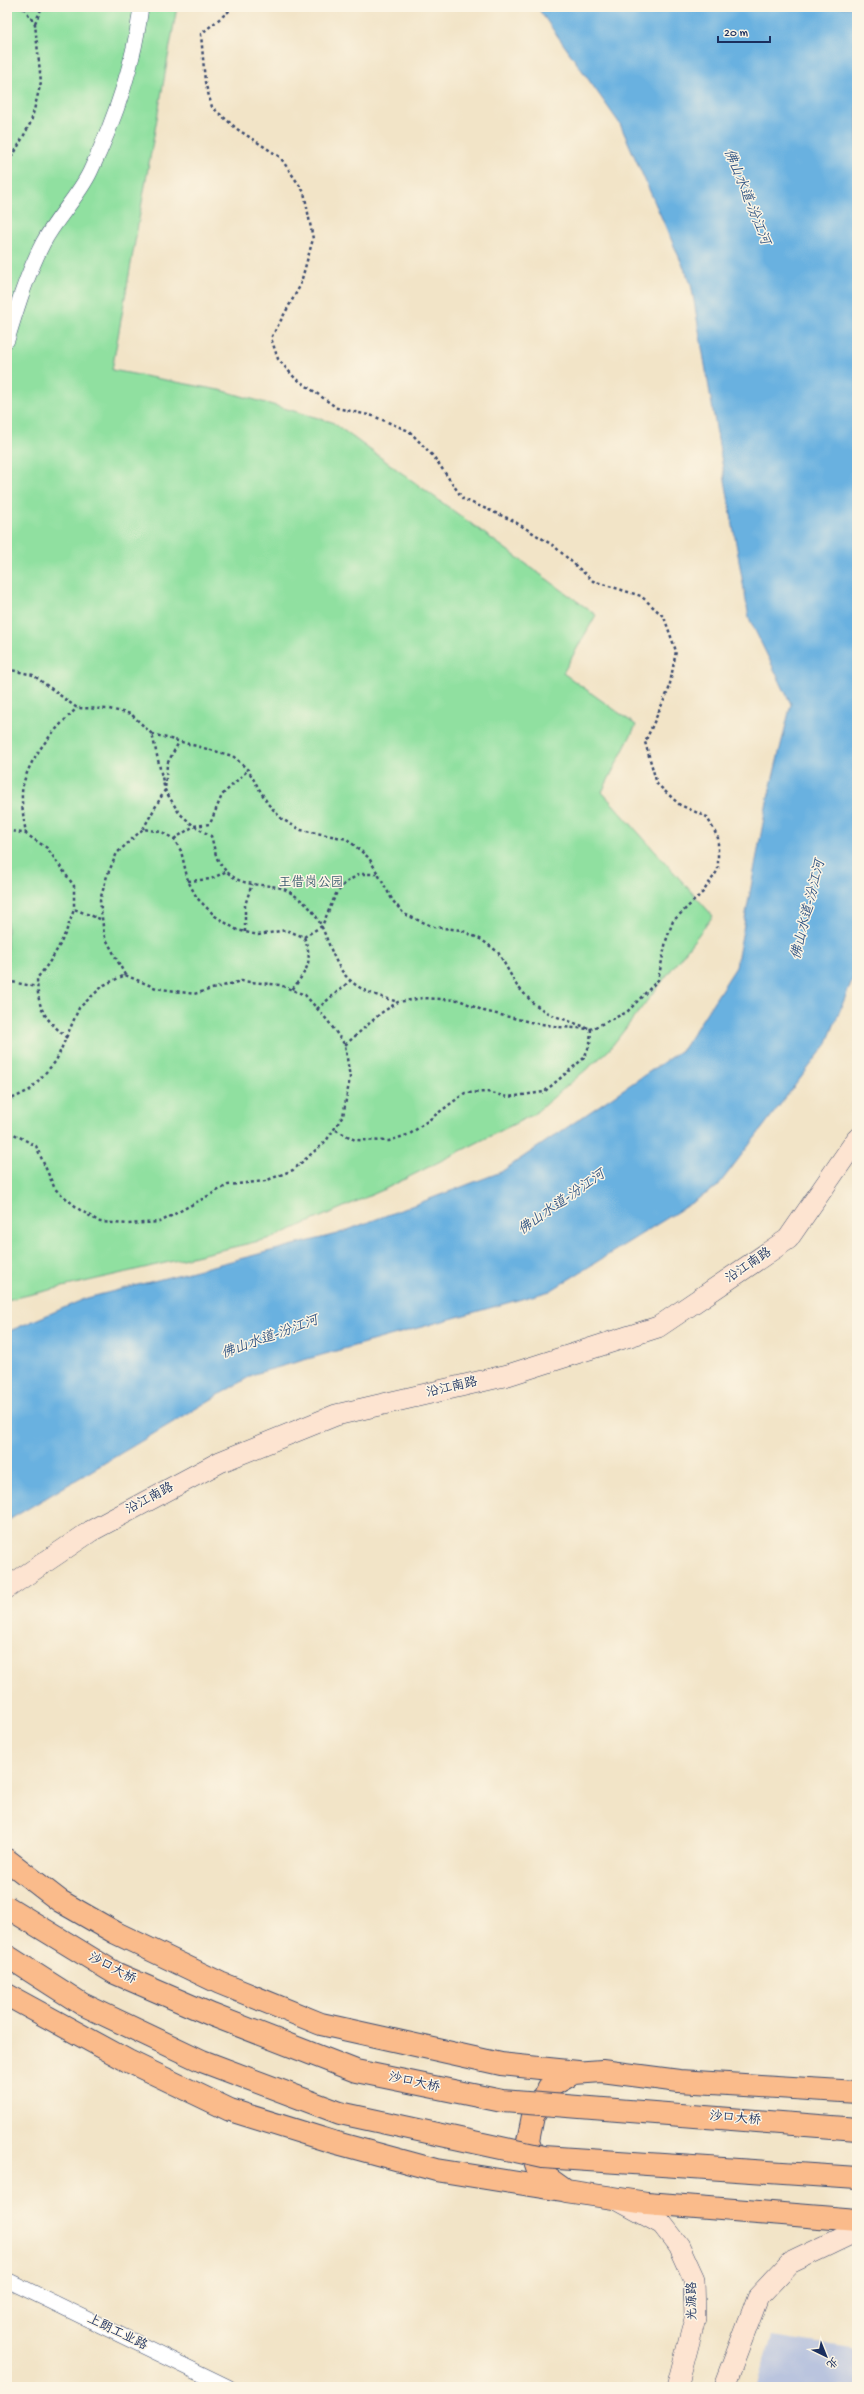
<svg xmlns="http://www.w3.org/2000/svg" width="864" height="2394" font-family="'Gochi Hand','LXGW WenKai TC',sans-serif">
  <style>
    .industrial { fill: #bac4de }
    .green { fill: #90e0a0; stroke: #56887f }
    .water { fill: #69b1e0; stroke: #42709f }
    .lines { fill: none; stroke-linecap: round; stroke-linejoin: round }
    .street-casing { stroke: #3b4a6e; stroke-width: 16 }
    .secondary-casing { stroke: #3b4a6e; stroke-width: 22 }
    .primary-casing { stroke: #3b4a6e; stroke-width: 24 }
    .path { stroke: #3b4a6e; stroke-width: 2.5; stroke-dasharray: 3 3; stroke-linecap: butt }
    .street { stroke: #fff; stroke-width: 15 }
    .secondary { stroke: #fde4d1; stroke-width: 21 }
    .primary { stroke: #fabb8b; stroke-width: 22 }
    .primary-bridge-casing { stroke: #3b4a6e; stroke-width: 24; stroke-linecap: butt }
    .primary-bridge { stroke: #fabb8b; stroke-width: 22 }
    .labels { text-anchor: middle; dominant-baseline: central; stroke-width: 3; stroke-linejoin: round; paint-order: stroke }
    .park-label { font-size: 13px; fill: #385b6e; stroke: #fcf5e5 }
    .street-label { font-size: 13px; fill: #1b2f5e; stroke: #fcf5e5 }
    .water-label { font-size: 14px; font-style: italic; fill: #325685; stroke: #fcf5e5 }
  </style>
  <rect width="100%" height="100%" fill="#fcf5e5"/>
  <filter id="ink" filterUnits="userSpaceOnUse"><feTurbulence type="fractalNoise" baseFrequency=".025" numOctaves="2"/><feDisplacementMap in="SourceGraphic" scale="8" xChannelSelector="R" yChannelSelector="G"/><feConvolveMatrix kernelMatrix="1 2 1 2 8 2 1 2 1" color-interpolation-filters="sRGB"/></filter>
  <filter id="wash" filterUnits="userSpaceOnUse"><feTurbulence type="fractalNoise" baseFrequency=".012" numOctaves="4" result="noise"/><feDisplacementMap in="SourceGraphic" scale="16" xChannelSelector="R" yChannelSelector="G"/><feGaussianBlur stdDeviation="0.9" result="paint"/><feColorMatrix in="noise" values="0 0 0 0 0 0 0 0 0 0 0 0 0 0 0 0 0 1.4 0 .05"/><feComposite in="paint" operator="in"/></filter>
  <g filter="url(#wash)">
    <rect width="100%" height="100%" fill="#f2e4c7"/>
    <path class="industrial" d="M 772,2336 L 857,2349 L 857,2387 L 757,2387 Z"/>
    <path class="green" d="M 7,7 L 177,7 L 112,370 L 224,391 L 332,422 L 596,615 L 563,673 L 636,725 L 602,792 L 713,916 L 608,1051 L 534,1114 L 383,1190 L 272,1238 L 7,1300 Z"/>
    <path class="water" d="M 537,7 L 854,7 L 857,32 L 857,968 L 826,1045 L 717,1187 L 550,1291 L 254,1374 L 7,1521 L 7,1332 L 87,1298 L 337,1234 L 501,1172 L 683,1049 L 736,967 L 767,802 L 791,704 L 749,618 L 691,284 L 620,124 Z"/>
  </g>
  <g filter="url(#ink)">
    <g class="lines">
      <g class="street-casing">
        <path id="street" d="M 7,340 C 17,307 27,274 43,243 C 56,218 78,197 90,172 C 115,120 134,64 141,7
          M 7,2280 L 228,2387"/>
      </g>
      <g class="secondary-casing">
        <path id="secondary" d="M 7,1588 L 91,1531 L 220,1462 L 336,1415 L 508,1375 L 658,1327 L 788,1239 L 857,1139
          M 618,2200 L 662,2224 L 679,2246 L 694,2279 L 695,2319 L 677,2387
          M 724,2387 L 758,2297 L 790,2263 L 857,2231"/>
      </g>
      <g class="primary-casing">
        <path id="primary" d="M 7,1860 L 60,1901 L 116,1933 L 220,1983 L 321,2024 L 501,2064 L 578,2072
          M 7,1995 L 128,2061 L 230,2110 L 333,2142 L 436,2170 L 562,2190
          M 857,2092 L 679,2081 L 602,2071 L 574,2073 L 549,2087 L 533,2116 L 528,2141 L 538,2171 L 566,2191 L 647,2203 L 857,2220"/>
      </g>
      <path class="path" d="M 234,7 L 201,34 L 205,82 L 212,107 L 237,129 L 280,157 L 304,192 L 313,239 L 300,286 L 271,338 L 278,359 L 294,377 L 337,408 L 373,416 L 409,431 L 434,457 L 463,499 L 512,520 L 554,546 L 593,581 L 641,596 L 664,617 L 676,651 L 669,689 L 645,742 L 657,784 L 680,805 L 707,817 L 718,838 L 718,870 L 703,892 L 673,921 L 666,941 L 658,980 L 627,1012 L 591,1029 L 560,1027 L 530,1022 L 484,1011 L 459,1000 L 423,998 L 398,1002 L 381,1013 L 345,1045
        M 35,23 L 42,7
        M 7,161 L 15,152 L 31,122 L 41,82 L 35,24 L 23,7
        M 7,669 L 33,675 L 77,708 L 109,709 L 131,714 L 152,734 L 165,790 L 179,813 L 194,826 L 211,836 C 214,845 215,858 221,865 C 239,889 257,882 281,888 C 288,890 297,897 302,901 C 329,921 327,961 351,981 C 364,993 382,997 398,1002
        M 152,734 L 233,756 L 248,770 L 268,804 L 282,819 L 301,830 L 347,839 L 369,858 L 393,901 L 404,914 L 434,927 L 461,930 L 482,940 L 498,952 L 517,986 L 533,1003 L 549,1014 L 591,1029 L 590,1044 L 584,1058 L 544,1092 L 508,1097 L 487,1092 L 465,1093 L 410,1134 L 389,1141 L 355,1140 L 334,1129
        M 143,829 L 165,790 L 167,764 L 179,742
        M 7,830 L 26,834 L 47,848 L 74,886 L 74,909
        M 26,834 C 24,820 20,800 23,785 C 31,754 55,729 77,708
        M 174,839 L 194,826 L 210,824 L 222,795 L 248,770
        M 188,881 L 211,879 L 227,871
        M 245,932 L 245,905 L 252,884
        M 304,937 L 322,926 L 336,894 L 344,884 L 359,874 L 378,874
        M 125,975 L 104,935 L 100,900 L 107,876 L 117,853 L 143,829 L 162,832 L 174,839 L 181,851 L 188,881 L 197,898 L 215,916 L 237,930 L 258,935 L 286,930 L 304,937 C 314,963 307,969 292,990
        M 7,981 L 37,987
        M 317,1009 L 350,981
        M 67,1038 C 43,1016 38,1011 37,978 C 55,957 66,936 74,909 L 100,919
        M 7,1101 L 30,1090 L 56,1061 L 79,1008 L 104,985 L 125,975 L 156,988 L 194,994 L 241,981 L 280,985 L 305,995 L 328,1021 L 345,1045 L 350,1078 L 343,1116 L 326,1141 L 293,1170 L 265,1181 L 228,1185 L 160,1222 L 128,1224 L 100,1222 L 80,1210 L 55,1189 L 36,1146 L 14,1134 L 7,1133"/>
      <use href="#street" class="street"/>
      <use href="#secondary" class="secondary"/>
      <use href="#primary" class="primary"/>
      <g class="primary-bridge-casing">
        <path id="primary-bridge" d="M 7,1907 L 115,1973 L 212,2015 L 356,2071 L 502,2101 L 857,2129
          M 7,1956 L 82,2004 L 202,2061 L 340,2113 L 543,2157 L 857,2178"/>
      </g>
      <use href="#primary-bridge" class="primary-bridge"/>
    </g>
  </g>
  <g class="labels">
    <g class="park-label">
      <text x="311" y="883">王借岗公园</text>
    </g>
    <g class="street-label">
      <text transform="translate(749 1266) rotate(-34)">沿江南路</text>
      <text transform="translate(452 1388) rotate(-13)">沿江南路</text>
      <text transform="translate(150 1499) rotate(-28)">沿江南路</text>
      <text transform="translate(112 1969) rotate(28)">沙口大桥</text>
      <text transform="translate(414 2083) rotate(12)">沙口大桥</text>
      <text transform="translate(735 2119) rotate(5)">沙口大桥</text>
      <text transform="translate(693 2301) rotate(-91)">光源路</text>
      <text transform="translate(117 2333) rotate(26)">上朗工业路</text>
    </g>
    <g class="water-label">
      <text transform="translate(746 197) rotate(68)">佛山水道-汾江河</text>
      <text transform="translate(809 910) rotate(-76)">佛山水道-汾江河</text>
      <text transform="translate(562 1203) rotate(-35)">佛山水道-汾江河</text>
      <text transform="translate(270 1338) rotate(-20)">佛山水道-汾江河</text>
    </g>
  </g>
  <rect width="864" height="2394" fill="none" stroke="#fcf5e5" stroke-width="24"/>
  <g transform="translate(826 2356) rotate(137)" stroke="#fcf5e5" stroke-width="3" paint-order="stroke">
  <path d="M0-3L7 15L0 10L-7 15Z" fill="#1b2f5e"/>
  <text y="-6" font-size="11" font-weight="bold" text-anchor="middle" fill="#1b2f5e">北</text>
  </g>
  <path d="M718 36v6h52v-6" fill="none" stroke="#1b2f5e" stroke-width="2"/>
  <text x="724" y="36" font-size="12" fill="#1b2f5e" stroke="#fcf5e5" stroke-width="3" paint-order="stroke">20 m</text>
</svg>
